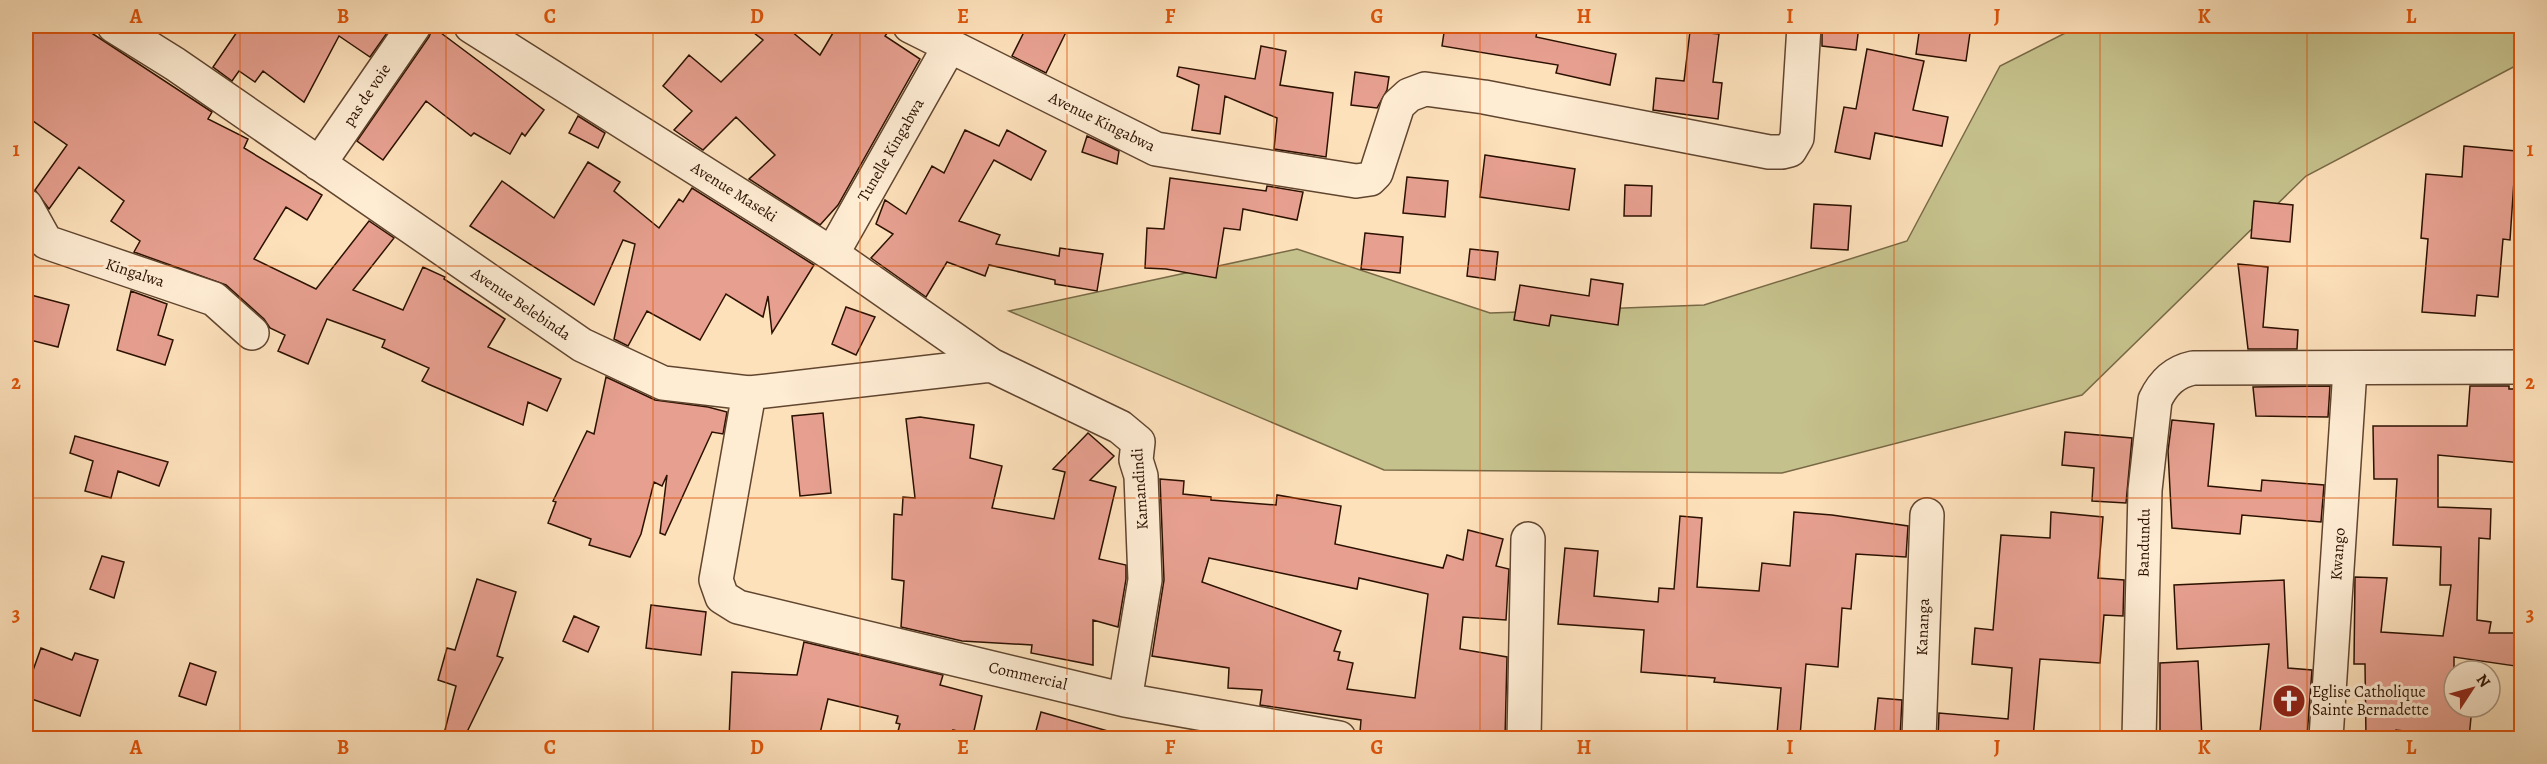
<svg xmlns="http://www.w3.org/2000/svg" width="2547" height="764" font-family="Alegreya,serif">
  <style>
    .green { fill: #c5c18c; stroke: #786946; stroke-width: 1.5 }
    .building { fill: #e7a090; stroke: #2c1100; stroke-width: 1.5; fill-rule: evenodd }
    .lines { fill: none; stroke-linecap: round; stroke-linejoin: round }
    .minor-casing { stroke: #60452f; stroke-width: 36 }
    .minor { stroke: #feecd3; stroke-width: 33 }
    .grid { fill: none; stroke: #df550b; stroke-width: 1.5; stroke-opacity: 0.55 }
    .labels { text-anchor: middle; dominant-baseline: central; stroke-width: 6; stroke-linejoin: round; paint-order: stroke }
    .street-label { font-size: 16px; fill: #2c1100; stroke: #feecd3 }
    .poi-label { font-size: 16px; fill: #2c1100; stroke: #feecd3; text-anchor: start }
    .neatline { fill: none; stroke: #df550b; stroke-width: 2 }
    .grid-label { font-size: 20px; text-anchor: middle; font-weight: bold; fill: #df550b }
  </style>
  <rect width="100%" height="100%" fill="#fde1bb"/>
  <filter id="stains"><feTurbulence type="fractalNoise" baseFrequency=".00333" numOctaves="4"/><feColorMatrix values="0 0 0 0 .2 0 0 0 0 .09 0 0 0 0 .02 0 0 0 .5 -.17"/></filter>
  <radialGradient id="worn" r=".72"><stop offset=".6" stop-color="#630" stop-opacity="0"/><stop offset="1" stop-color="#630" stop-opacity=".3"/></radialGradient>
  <path class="green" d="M 2079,26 L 2521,26 L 2521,63 L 2306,176 L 2082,395 L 1782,473 L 1384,470 L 1009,311 L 1297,249 L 1490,313 L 1704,305 L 1907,241 L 2000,66 Z"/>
  <path class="building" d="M 26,26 L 81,26 L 212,112 L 208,119 L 248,139 L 244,148 L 322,195 L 307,220 L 286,207 L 254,259 L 316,289 L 369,221 L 394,238 L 353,290 L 403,310 L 423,267 L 445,277 L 444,279 L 505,319 L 488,347 L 561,379 L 547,411 L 528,402 L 523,425 L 428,384 L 422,381 L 429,368 L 382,347 L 385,340 L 327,319 L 308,364 L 278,351 L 285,335 L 270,328 L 264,319 L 226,285 L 134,252 L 140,241 L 111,221 L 124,201 L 79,167 L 49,209 L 35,190 L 67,145 L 26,116 Z
    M 241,26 L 392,26 L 370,57 L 339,36 L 304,102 L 263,71 L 255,82 L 239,71 L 232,81 L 213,67 Z
    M 745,26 L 785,26 L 820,55 L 837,26 L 892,26 L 885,36 L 920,59 L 838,205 L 820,225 L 749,179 L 775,155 L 736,117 L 703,150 L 674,130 L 692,111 L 663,86 L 689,55 L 721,82 L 763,40 Z
    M 1027,26 L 1069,26 L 1046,73 L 1012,56 Z
    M 1445,26 L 1538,26 L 1536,37 L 1616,54 L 1610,85 L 1556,73 L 1558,65 L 1442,46 Z
    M 1822,26 L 1859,26 L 1856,50 L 1822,46 Z
    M 1920,26 L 1970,33 L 1966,61 L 1916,54 Z
    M 433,27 L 544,110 L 525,136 L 522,133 L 510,154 L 474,133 L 471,136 L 426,101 L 383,160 L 357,141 L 429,37 Z
    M 1690,31 L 1719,34 L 1713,82 L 1722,83 L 1718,119 L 1653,110 L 1656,78 L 1684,81 Z
    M 1261,46 L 1286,51 L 1280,85 L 1333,93 L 1326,157 L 1274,149 L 1277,118 L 1225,96 L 1220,134 L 1192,130 L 1199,85 L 1177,76 L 1179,67 L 1255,79 Z
    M 1867,49 L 1924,61 L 1913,110 L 1948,117 L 1942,146 L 1875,133 L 1870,159 L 1835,152 L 1844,107 L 1856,109 Z
    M 1355,72 L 1389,77 L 1387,90 L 1377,108 L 1351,105 Z
    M 578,116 L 605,133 L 598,148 L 569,133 Z
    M 965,130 L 999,146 L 1007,130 L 1046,151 L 1031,180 L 994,160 L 959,221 L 1000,235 L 996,244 L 1059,256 L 1060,248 L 1103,254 L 1097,291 L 1055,284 L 1055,280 L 989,265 L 985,276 L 947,262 L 926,297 L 871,258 L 893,234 L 876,224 L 885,200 L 906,214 L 932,166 L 944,173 Z
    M 1087,136 L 1119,151 L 1117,164 L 1082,152 Z
    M 2464,146 L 2516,151 L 2510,240 L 2503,239 L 2498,297 L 2477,295 L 2475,316 L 2422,312 L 2428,239 L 2421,238 L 2426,174 L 2462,177 Z
    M 1485,155 L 1575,169 L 1569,210 L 1480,197 Z
    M 588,162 L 620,182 L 614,191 L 659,228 L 679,199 L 683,202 L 692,188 L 814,265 L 772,333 L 768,296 L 763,317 L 726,294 L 700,340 L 647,311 L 628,346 L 614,339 L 635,244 L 623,240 L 594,305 L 470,226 L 502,181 L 554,218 Z
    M 1407,177 L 1448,181 L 1445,217 L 1403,213 Z
    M 1170,178 L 1266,191 L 1267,186 L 1303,192 L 1297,220 L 1243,209 L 1240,230 L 1224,228 L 1216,278 L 1166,269 L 1145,268 L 1147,228 L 1164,229 Z
    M 1625,185 L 1652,186 L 1651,216 L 1624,216 Z
    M 2254,201 L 2293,205 L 2290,242 L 2251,238 Z
    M 1814,204 L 1851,206 L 1848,250 L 1811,248 Z
    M 1365,233 L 1403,237 L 1400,273 L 1361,269 Z
    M 1470,249 L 1498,252 L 1495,280 L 1467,276 Z
    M 2238,264 L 2268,267 L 2263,327 L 2298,330 L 2297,349 L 2248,349 Z
    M 1591,279 L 1623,284 L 1618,325 L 1551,315 L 1549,326 L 1514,320 L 1520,285 L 1589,296 Z
    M 131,291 L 167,304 L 158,335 L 173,340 L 165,365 L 117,350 Z
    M 31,295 L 69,305 L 58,347 L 26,339 L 26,315 Z
    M 846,307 L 875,317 L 856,355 L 832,344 Z
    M 606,377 L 655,400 L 708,407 L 727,412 L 723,434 L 712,432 L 665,535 L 660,533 L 667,475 L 662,486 L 654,482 L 641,534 L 630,557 L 589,545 L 591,539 L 548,523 L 556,502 L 553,501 L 587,431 L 594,434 Z
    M 2330,386 L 2328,417 L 2256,416 L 2253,387 Z
    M 2470,386 L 2509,386 L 2509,389 L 2522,389 L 2522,463 L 2438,455 L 2438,507 L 2491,509 L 2490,539 L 2479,538 L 2477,620 L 2491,622 L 2489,633 L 2522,633 L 2522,667 L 2454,657 L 2454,707 L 2472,707 L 2469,738 L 2396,730 L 2396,738 L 2366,738 L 2365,664 L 2354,664 L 2355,577 L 2387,578 L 2381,632 L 2443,636 L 2451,585 L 2440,585 L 2441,547 L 2393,545 L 2397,479 L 2374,479 L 2373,426 L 2467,426 Z
    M 823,413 L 831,493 L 800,496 L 792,416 Z
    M 920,417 L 974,425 L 970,458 L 1002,466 L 992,508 L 1054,519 L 1065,472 L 1053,469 L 1088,433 L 1114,456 L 1090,480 L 1116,487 L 1099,559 L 1126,565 L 1126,579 L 1118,627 L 1093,620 L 1093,665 L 1031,653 L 1032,645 L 962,641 L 901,627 L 904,581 L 892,579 L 894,514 L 902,515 L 903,497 L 915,498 L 906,419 Z
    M 2172,420 L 2214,424 L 2208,486 L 2261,491 L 2262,480 L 2324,485 L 2321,522 L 2242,515 L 2240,534 L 2172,528 L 2168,451 Z
    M 2065,432 L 2132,438 L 2126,503 L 2092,501 L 2094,468 L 2062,465 Z
    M 75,436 L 168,462 L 159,486 L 118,471 L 111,498 L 85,491 L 93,461 L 70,453 Z
    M 1160,479 L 1184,481 L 1183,494 L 1211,497 L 1211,500 L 1276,505 L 1277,495 L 1341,506 L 1335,544 L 1443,568 L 1447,555 L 1463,560 L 1468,530 L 1503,539 L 1496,566 L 1509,569 L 1506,620 L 1463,617 L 1460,649 L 1507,657 L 1505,738 L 1408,738 L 1360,732 L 1361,720 L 1260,705 L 1262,690 L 1228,688 L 1229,668 L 1152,656 L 1164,580 ZM 1209,558 L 1357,589 L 1359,578 L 1428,594 L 1415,698 L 1347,689 L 1353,663 L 1338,660 L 1340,652 L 1334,651 L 1341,631 L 1202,582 Z
    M 1794,512 L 1832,515 L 1908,526 L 1906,557 L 1856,554 L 1851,609 L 1842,608 L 1838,667 L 1806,664 L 1800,736 L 1777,734 L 1781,688 L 1714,682 L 1715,678 L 1641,672 L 1644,630 L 1558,624 L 1565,548 L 1598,551 L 1594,596 L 1658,602 L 1659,588 L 1674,589 L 1680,516 L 1702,518 L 1697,587 L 1759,591 L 1762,563 L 1790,566 Z
    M 2051,512 L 2103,517 L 2098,578 L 2124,580 L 2123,616 L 2104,615 L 2100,663 L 2040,659 L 2033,738 L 1938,738 L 1939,713 L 2008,719 L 2012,668 L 1972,664 L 1975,628 L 1993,630 L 2001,535 L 2050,538 Z
    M 102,556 L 124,562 L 114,598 L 90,589 Z
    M 477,579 L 516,592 L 497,656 L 503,658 L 464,738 L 443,738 L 456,686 L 438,680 L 447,648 L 455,650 Z
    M 2284,580 L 2288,668 L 2312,670 L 2307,737 L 2260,732 L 2269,644 L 2177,649 L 2174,585 Z
    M 651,605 L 706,612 L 701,655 L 646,648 Z
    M 574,616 L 599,627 L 588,652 L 563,641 Z
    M 804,642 L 943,675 L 940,685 L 982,696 L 973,735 L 953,730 L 952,738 L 896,738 L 900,724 L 896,723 L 898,716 L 828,699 L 819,738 L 729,738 L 732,672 L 797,675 Z
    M 41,648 L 72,660 L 75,653 L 98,660 L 80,716 L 26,697 L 26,690 Z
    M 2198,661 L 2202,738 L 2160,738 L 2160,663 Z
    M 190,663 L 216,672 L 206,705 L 179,696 Z
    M 1878,698 L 1902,700 L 1900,738 L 1874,738 Z
    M 1041,712 L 1108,731 L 1107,738 L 1034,738 Z"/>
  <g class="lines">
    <g class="minor-casing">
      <path id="minor" d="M 114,26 L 175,64 L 582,345 L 663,383 L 749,393 L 991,365
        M 471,26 L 832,254 L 991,365 L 1120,427 L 1138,442 L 1136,460 L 1141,476 L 1145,580 L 1125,700
        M 910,26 L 1156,149 L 1356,181 L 1370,179 L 1376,173 L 1398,105 L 1409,95 L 1425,89 L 1484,97 L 1769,152 L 1782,152 L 1790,150 L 1797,138 L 1804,26
        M 319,164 L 414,26
        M 26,206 L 46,242 L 214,299 L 252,333
        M 832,254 L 949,47
        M 749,393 L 716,580 L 722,597 L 738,607 L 1125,700 L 1339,738
        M 1524,738 L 1528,539
        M 1919,738 L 1927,515
        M 2139,738 L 2145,490 L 2155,400 C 2163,383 2174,372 2193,368 L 2522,367
        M 2326,738 L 2350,369"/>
    </g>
    <use href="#minor" class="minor"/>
  </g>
  <path class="grid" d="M 240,26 L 240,738M 446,26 L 446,738M 653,26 L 653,738M 860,26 L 860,738M 1067,26 L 1067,738M 1274,26 L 1274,738M 1480,26 L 1480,738M 1687,26 L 1687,738M 1894,26 L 1894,738M 2100,26 L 2100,738M 2307,26 L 2307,738M 26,266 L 2522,266M 26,498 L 2522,498"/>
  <defs>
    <g id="church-disc" transform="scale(1.725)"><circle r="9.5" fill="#8f2418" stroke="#feecd3"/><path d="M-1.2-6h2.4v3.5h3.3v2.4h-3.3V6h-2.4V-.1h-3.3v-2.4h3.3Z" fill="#fff"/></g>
  </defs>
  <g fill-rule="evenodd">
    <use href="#church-disc" x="2289" y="701"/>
  </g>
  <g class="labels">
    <g class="street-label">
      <text transform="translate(367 95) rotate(-56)">pas de voie</text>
      <text transform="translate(1102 122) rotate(26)">Avenue Kingabwa</text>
      <text transform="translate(891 150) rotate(-60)">Tunelle Kingabwa</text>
      <text transform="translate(734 192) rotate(32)">Avenue Maseki</text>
      <text transform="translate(135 273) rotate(18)">Kingalwa</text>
      <text transform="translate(521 304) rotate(34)">Avenue Belebinda</text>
      <text transform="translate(1140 489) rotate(-94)">Kamandindi</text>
      <text transform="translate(2144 543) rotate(-89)">Bandundu</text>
      <text transform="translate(2338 554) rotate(-86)">Kwango</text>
      <text transform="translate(1923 627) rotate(-88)">Kananga</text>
      <text transform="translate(1028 676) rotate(13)">Commercial</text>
    </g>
    <g class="poi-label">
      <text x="2312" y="692">Eglise Catholique<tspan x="2312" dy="18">Sainte Bernadette</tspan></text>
    </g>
  </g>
  <rect width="2547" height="764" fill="none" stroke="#fde1bb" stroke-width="66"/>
  <g transform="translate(2472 689) rotate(54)"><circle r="28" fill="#feecd3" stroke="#aa947f" stroke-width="1.5"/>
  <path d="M0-4.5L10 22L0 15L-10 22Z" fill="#8f2418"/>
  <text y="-9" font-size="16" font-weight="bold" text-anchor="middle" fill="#2c1100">N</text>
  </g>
  <rect x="33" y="33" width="2481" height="698" class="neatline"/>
  <g class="grid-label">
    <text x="136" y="23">A</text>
    <text x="343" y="23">B</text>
    <text x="550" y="23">C</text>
    <text x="757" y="23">D</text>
    <text x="963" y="23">E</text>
    <text x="1170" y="23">F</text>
    <text x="1377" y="23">G</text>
    <text x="1584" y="23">H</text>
    <text x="1790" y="23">I</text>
    <text x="1997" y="23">J</text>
    <text x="2204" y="23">K</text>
    <text x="2411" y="23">L</text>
    <text x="16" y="156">1</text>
    <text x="2530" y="156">1</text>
    <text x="16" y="389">2</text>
    <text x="2530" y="389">2</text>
    <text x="16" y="621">3</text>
    <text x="2530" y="621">3</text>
    <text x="136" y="754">A</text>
    <text x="343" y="754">B</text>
    <text x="550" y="754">C</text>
    <text x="757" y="754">D</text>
    <text x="963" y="754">E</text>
    <text x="1170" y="754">F</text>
    <text x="1377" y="754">G</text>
    <text x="1584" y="754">H</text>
    <text x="1790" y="754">I</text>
    <text x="1997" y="754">J</text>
    <text x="2204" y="754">K</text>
    <text x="2411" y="754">L</text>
  </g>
  <rect width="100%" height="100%" filter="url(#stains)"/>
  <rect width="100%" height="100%" fill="url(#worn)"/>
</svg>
